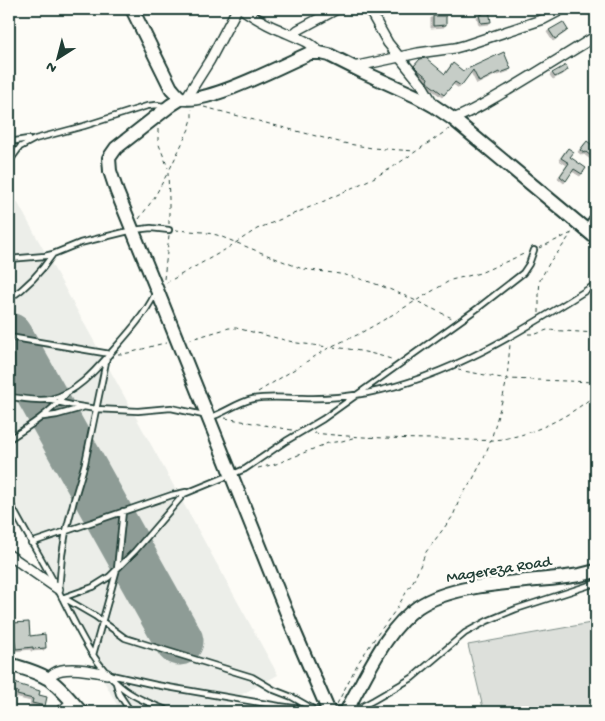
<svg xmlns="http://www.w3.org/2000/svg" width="605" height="721" font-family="'Gochi Hand',sans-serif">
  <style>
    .built { fill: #eceee9 }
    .green { fill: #dde0db; stroke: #7e8e88 }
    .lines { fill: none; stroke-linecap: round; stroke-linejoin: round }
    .runway { stroke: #8e9c96; stroke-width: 49 }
    .building { fill: #c6cdc7; stroke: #1f3d34; filter: url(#shadow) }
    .lane-casing { stroke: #1f3d34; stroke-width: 8 }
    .street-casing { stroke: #1f3d34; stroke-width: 12 }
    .secondary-casing { stroke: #1f3d34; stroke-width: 16 }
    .path { stroke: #1f3d34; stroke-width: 1; stroke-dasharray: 4 4; stroke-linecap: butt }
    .lane { stroke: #fdfcf7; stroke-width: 4.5 }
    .street { stroke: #fdfcf7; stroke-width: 9 }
    .secondary { stroke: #fdfcf7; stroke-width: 12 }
    .labels { text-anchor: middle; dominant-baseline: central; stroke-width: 5; stroke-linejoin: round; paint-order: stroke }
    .street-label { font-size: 16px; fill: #1f3d34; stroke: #fdfcf7 }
  </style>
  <defs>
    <filter id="shadow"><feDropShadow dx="-2" dy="2" stdDeviation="0" flood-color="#0004"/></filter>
  </defs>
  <rect width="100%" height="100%" fill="#fdfcf7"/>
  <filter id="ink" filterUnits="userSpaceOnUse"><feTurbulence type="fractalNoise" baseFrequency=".02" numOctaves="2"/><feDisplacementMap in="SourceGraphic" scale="10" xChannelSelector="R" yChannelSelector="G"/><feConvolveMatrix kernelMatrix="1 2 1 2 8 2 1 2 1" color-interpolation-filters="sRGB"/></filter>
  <g filter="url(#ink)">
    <path class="built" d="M 9,187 L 278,675 L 209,712 L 121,712 L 9,509 Z"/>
    <path class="green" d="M 591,623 L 596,653 L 596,712 L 484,712 L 468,645 Z"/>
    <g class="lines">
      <path class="runway" d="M 9,337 L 179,641"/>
    </g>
    <path class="building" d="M 483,9 L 489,9 L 491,22 L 481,23 L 479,15 L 483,14 Z
      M 433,16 L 446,16 L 446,25 L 433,26 Z
      M 563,22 L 568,30 L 555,39 L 549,30 Z
      M 504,52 L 511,69 L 500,73 L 499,72 L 479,82 L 473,70 L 461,86 L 455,82 L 444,95 L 428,83 L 427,81 L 428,78 L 418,70 L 414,66 L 420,59 L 426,58 L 445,74 L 453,63 L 463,71 Z
      M 566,65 L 568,70 L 555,77 L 552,73 Z
      M 587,141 L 596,148 L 596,160 L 586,152 L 584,153 L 580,150 Z
      M 568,148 L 574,152 L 570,157 L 586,168 L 582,174 L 574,169 L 566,181 L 560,176 L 569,163 L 561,158 Z
      M 29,622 L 30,636 L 45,634 L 46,648 L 33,649 L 33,647 L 16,649 L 12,623 Z
      M 9,681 L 17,683 L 17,684 L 40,691 L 39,695 L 47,697 L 45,706 L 32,703 L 33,699 L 17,695 L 18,692 L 9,689 Z"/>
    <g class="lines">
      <g class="lane-casing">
        <path id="lane" d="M 9,142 L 28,139
          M 9,162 L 20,147 L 35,139 L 84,126 L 147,106 L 156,105 L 164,106
          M 9,259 L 45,256 L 53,254 L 80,243 L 133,230 L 151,228 L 169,230
          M 9,299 C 27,287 41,272 53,254
          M 9,337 L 110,354
          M 9,397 C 22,398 38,402 51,399 C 79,392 98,367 116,347 C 131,330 145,314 155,294
          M 48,400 L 71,405 L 96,409 L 138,411 L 171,408 L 208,416 L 214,416 C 227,411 239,402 253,399 C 268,396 286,398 302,398 C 324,399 345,397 367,393 C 450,377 526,329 596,284
          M 43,417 L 57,415 L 82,408
          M 9,439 C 30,426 50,413 66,394
          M 9,501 C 24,531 42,558 57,588 C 75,622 90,661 120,686 C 134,698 154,705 171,712
          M 31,543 L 172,495 L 186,492
          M 59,590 L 62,555 L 66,531 L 74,500 L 85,463 L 107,357
          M 62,598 L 93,587 L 109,577 L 135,551 L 184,494 L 245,469 L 286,441 L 323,419 L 478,308 L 523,273 L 529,264 L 534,250
          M 64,598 L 95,616 L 125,638 L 252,677 L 274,690 L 292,697 L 313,709
          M 93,655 L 117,569 L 123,511
          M 107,674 L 156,685 L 279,706 L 316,711 L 353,709 L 361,707 L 374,700 L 412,678 L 465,633 L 487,621 L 516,609 L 596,583
          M 116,683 L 119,694 L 131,712"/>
      </g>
      <g class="street-casing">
        <path id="street" d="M 242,9 C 254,17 266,25 280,30 C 294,37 310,40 320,53
          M 369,9 L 388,43 L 422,85 L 434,105
          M 292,35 L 298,30 L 337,9
          M 353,67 L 418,53 L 455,48 L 466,45 L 544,19 L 563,9
          M 186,98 L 210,60 L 237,9
          M 453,119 C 472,112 490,100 508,90 C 538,72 567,54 596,36
          M 587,230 L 596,217
          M 9,555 L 58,589
          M 48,679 C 50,677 51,675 54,673 C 66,665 93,671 107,674
          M 60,712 L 72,702"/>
      </g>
      <g class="secondary-casing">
        <path id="secondary" d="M 132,9 L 171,88 C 174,91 178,97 182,98 C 206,105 285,64 310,53 L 320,53 L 329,55 L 363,72 L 418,97 L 434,106 L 453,119 L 596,238
          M 182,98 L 171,105 L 116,148 L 109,158 L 110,171 L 117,192 L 157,290 L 292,626 L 329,712
          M 9,664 C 22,668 35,671 47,678 C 60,686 70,700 81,712
          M 346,712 C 351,702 356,692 362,682 C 376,656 393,624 418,607 C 455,582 523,583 566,577 C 576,576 586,574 596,571"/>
      </g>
      <path class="path" d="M 204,107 L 343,143 L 372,148 L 415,151
        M 158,129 L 158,142 L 168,168
        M 139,219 L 154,198 L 167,174
        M 169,224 L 169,199 L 168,173 L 189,129 L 192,119 L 192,109
        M 175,230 L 203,232 L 217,235 L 300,268 C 317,272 336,272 353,277 C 388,286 420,303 452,318
        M 539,248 L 574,232
        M 164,279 L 169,235
        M 166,283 L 223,251 L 257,229 L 320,203 L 373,178 L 390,169 L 449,129
        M 539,313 L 539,293 L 540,280 L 551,260 L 559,251 L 571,234
        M 528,334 L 536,334 L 547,330 L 596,333
        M 188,340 L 229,328 L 236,328 L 297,343 L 328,347
        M 332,347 C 353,349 373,353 394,360
        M 118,354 C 134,354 150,345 167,343
        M 458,370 L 507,379 L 596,382
        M 258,392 L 330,347 L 357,335 L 375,325 L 451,280 L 480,273 L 526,253
        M 225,418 L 292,430
        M 314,433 C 359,438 405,439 451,439 C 470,440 490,442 508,438 C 539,432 573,414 596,394
        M 258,468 L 276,464 L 328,443 L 342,441 L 356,437
        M 337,704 L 358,663 L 377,635 L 395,611 L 415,578 L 426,552 L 453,516 L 460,498 L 472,481 L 485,455 L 491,440 L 502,401 L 507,379 L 510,344"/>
      <use href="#lane" class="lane"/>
      <use href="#street" class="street"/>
      <use href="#secondary" class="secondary"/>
    </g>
  </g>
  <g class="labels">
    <g class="street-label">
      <text transform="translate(499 571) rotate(-9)">Magereza Road</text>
    </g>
  </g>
  <rect width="605" height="721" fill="none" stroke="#fdfcf7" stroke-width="30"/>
  <rect x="15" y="15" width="575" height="691" fill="none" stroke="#1f3d34" stroke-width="2" filter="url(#ink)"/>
  <g transform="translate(58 58) rotate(216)" stroke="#fdfcf7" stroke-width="4" paint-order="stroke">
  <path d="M0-4L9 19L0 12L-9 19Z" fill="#1f3d34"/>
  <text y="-8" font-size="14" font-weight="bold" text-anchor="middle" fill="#1f3d34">N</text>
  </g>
</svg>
